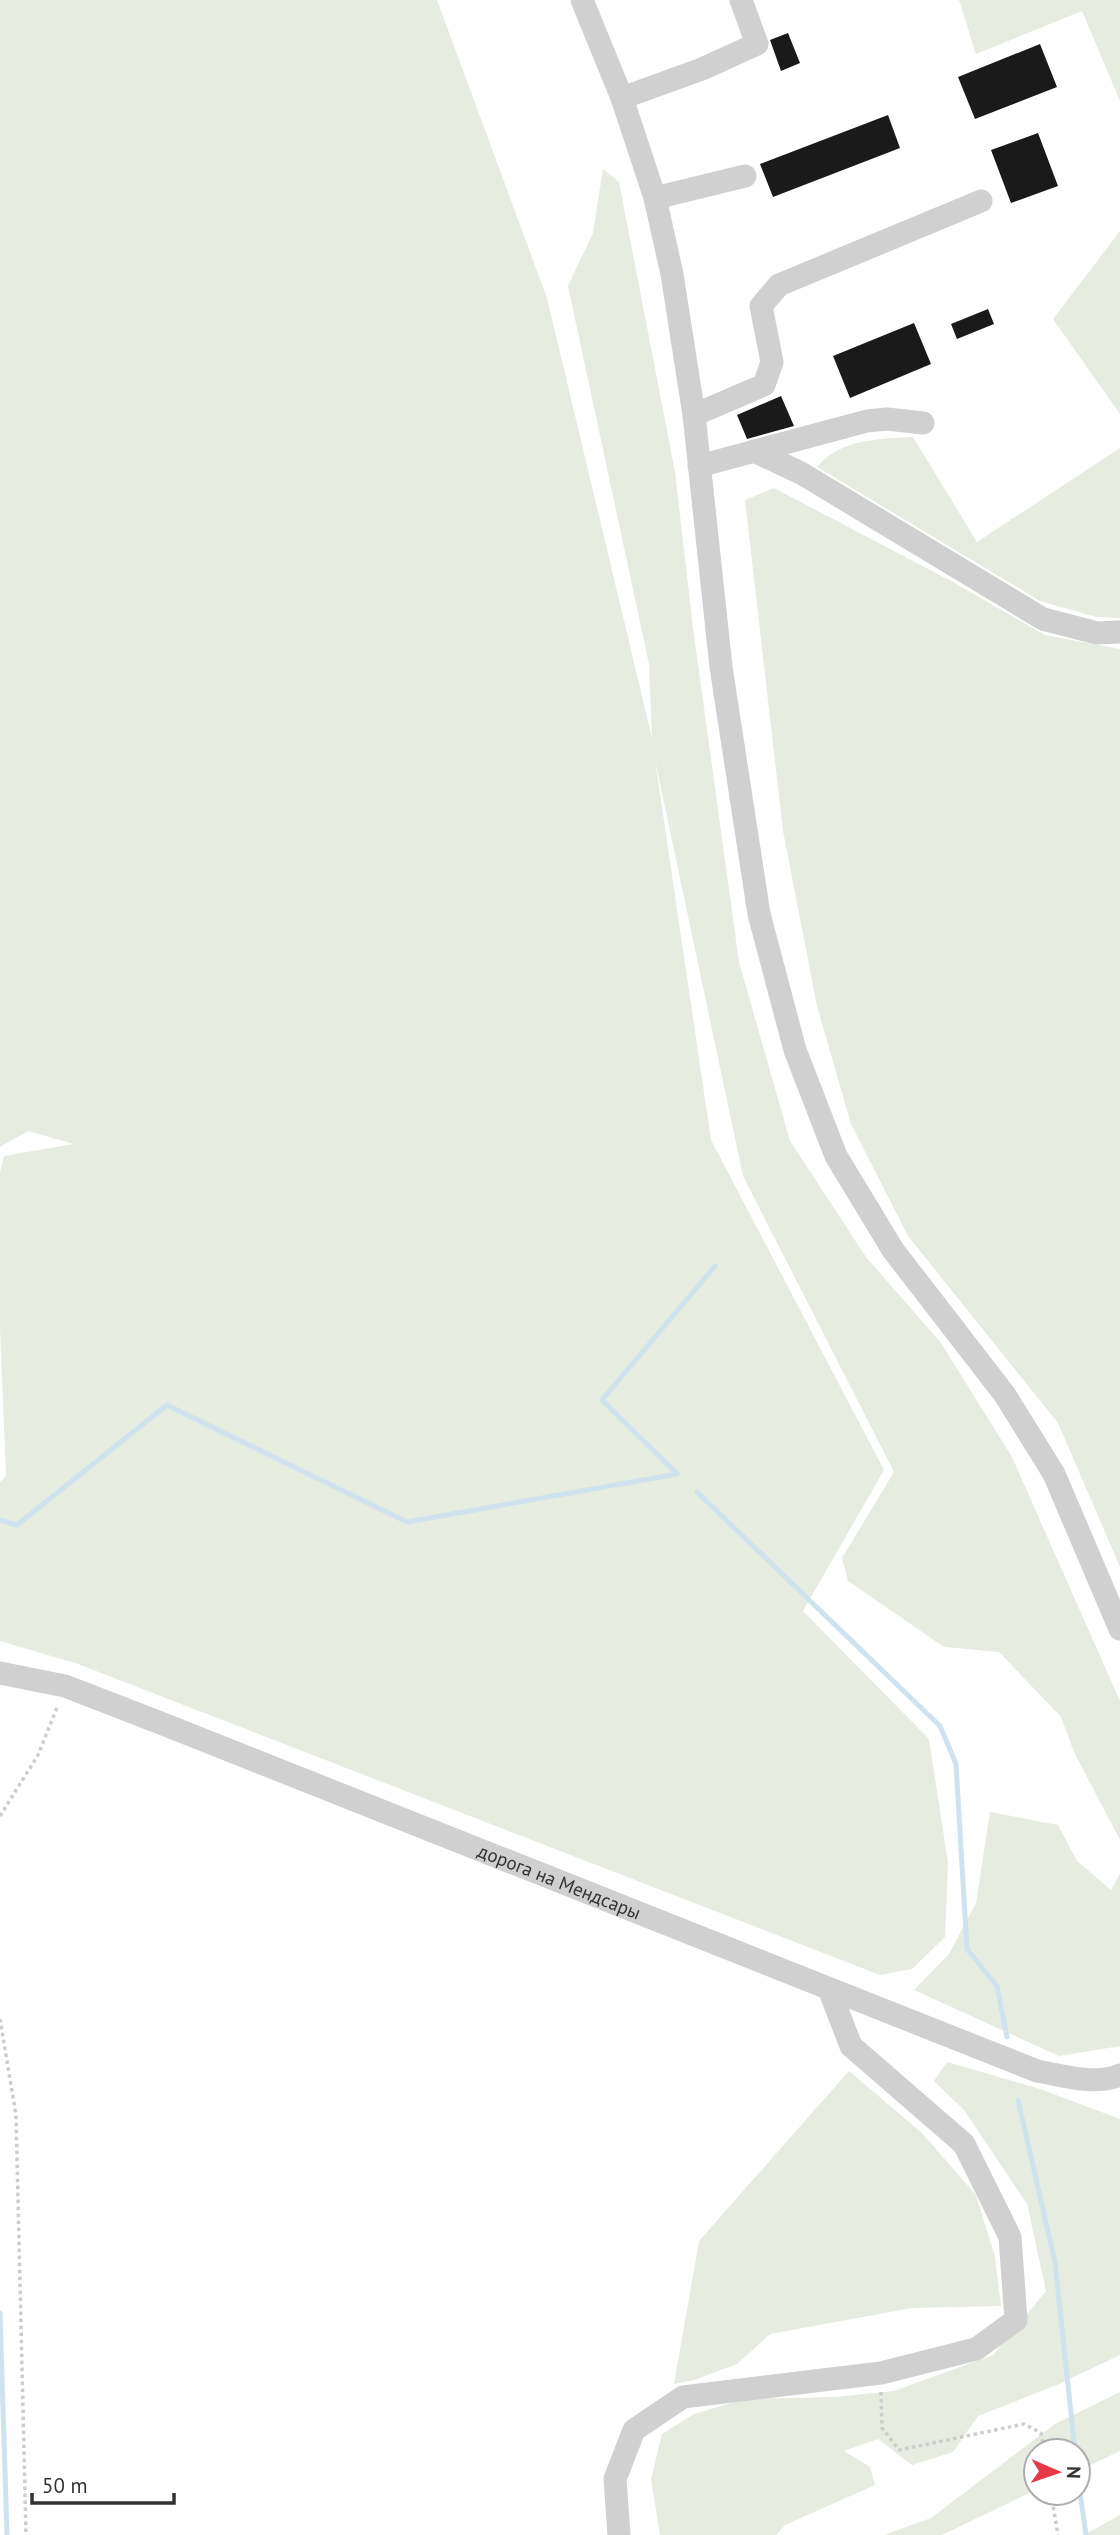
<svg xmlns="http://www.w3.org/2000/svg" width="1120" height="2535" font-family="'PT Sans',sans-serif">
  <style>
    .green { fill: #e6ecdf }
    .lines { fill: none; stroke-linecap: round; stroke-linejoin: round }
    .stream { stroke: #cfe2ee; stroke-width: 5 }
    .building { fill: #1a1a1a }
    .path { stroke: #cdcdcd; stroke-width: 3.5; stroke-dasharray: 3.5 3.5; stroke-linecap: butt }
    .minor { stroke: #d0d0d0; stroke-width: 23 }
    .labels { text-anchor: middle; dominant-baseline: central; stroke-width: 7; stroke-linejoin: round; paint-order: stroke }
    .street-label { font-size: 19px; fill: #333; stroke: #fff }
  </style>
  <rect width="100%" height="100%" fill="#fff"/>
  <path class="green" d="M 0,0 L 437,0 L 547,298 L 652,738 L 649,664 L 568,286 L 593,233 L 603,169 L 619,182 L 675,472 L 693,628 L 739,962 L 790,1141 L 866,1257 L 941,1343 L 1012,1457 L 1120,1701 L 1120,1840 L 1074,1752 L 1061,1717 L 999,1652 L 944,1647 L 848,1581 L 842,1558 L 894,1472 L 743,1176 L 655,760 L 711,1140 L 884,1470 L 803,1611 L 929,1739 L 948,1863 L 945,1937 L 912,1969 L 880,1975 L 78,1664 L 0,1641 L 0,1482 L 6,1476 L 0,1327 L 0,1172 L 4,1156 L 74,1144 L 28,1131 L 0,1147 Z
    M 959,0 L 1120,0 L 1120,101 L 1082,11 L 976,54 Z
    M 1120,231 L 1120,414 L 1053,319 Z
    M 913,437 L 977,542 L 1120,448 L 1120,618 L 1096,617 L 1040,601 L 817,467 C 840,439 878,439 913,437 Z
    M 774,488 L 951,581 L 1045,635 L 1120,649 L 1120,1567 L 1058,1423 L 908,1236 L 851,1124 L 817,1006 L 783,831 L 745,500 Z
    M 990,1812 L 1058,1825 L 1077,1861 L 1111,1890 L 1120,1873 L 1120,2046 L 1059,2056 L 914,1990 L 949,1954 L 976,1903 Z
    M 947,2062 L 1040,2089 L 1120,2119 L 1120,2355 L 1059,2384 L 978,2416 L 953,2452 L 912,2465 L 878,2439 L 844,2451 L 870,2467 L 875,2485 L 785,2525 L 776,2535 L 660,2535 L 651,2479 L 662,2434 L 694,2414 L 745,2399 L 835,2397 L 894,2391 L 993,2355 L 1046,2291 L 1027,2204 L 964,2110 L 934,2081 Z
    M 849,2071 L 922,2133 L 976,2195 L 995,2257 L 1001,2306 L 912,2308 L 770,2334 L 737,2364 L 694,2380 L 674,2384 L 699,2241 Z
    M 1120,2392 L 1120,2451 L 1078,2471 L 1078,2451 L 1036,2451 L 1036,2490 L 942,2535 L 884,2535 L 931,2518 L 1055,2424 Z
    M 1120,2515 L 1120,2535 L 1084,2535 Z"/>
  <g class="lines">
    <path class="stream" d="M 677,1474 L 602,1400 L 715,1266
      M 697,1492 L 940,1726 L 956,1764 L 967,1949 L 997,1986 L 1007,2037
      M 0,1520 L 17,1525 L 167,1405 L 407,1522 L 677,1474
      M 1018,2100 L 1055,2262 L 1075,2451
      M 0,2313 L 7,2535
      M 1078,2478 L 1086,2535"/>
  </g>
  <path class="building" d="M 788,33 L 800,63 L 781,71 L 770,40 Z
    M 1040,44 L 1057,87 L 975,119 L 958,77 Z
    M 888,115 L 900,148 L 773,197 L 760,164 Z
    M 1038,133 L 1058,186 L 1011,203 L 991,150 Z
    M 988,309 L 994,324 L 957,339 L 951,324 Z
    M 914,323 L 931,364 L 850,398 L 833,356 Z
    M 781,396 L 794,426 L 747,439 L 737,415 Z"/>
  <g class="lines">
    <path class="path" d="M 0,1816 L 38,1755 L 58,1705
      M 0,2019 L 16,2115 L 26,2535
      M 881,2392 L 882,2428 L 899,2450 L 1024,2424 L 1041,2433 L 1044,2451
      M 1051,2493 L 1058,2535"/>
    <g class="minor">
      <path d="M 582,0 L 622,98 L 655,198 L 672,274 L 694,415 L 721,667 L 759,914 L 795,1050 L 836,1156 L 893,1250 L 1005,1395 L 1054,1474 L 1120,1629"/>
      <path d="M 622,98 L 702,69 L 757,44 L 741,0"/>
      <path d="M 655,198 L 745,176"/>
      <path d="M 694,415 L 764,385 L 772,362 L 761,306 L 779,285 L 981,201"/>
      <path d="M 754,451 L 801,473 L 1043,619 L 1097,633 L 1120,632"/>
      <path d="M 699,466 L 867,421 L 887,419 L 923,423"/>
      <path id="s1" d="M 0,1673 L 65,1686 L 158,1722 L 1037,2071 C 1062,2075 1095,2086 1120,2075"/>
      <path d="M 619,2535 L 615,2479 L 634,2430 L 683,2397 L 881,2373 L 976,2349 L 1016,2320 L 1010,2237 L 964,2144 L 851,2046 L 829,1989"/>
    </g>
  </g>
  <g class="labels">
    <g class="street-label">
      <text stroke="none"><textPath href="#s1" startOffset="598">дорога на Мендсары</textPath></text>
    </g>
  </g>
  <g transform="translate(1057 2472) rotate(92)"><circle r="33" fill="#ffffff" stroke="#adadad" stroke-width="2"/>
  <path d="M0-5L12 26L0 18L-12 26Z" fill="#e63946"/>
  <text y="-10" font-size="19" font-weight="bold" text-anchor="middle" fill="#333333">N</text>
  </g>
  <path d="M32 2493v10h142v-10" fill="none" stroke="#333333" stroke-width="3.5"/>
  <text x="42" y="2493" font-size="21" fill="#333333" stroke="#ffffff" stroke-width="5" paint-order="stroke">50 m</text>
</svg>
